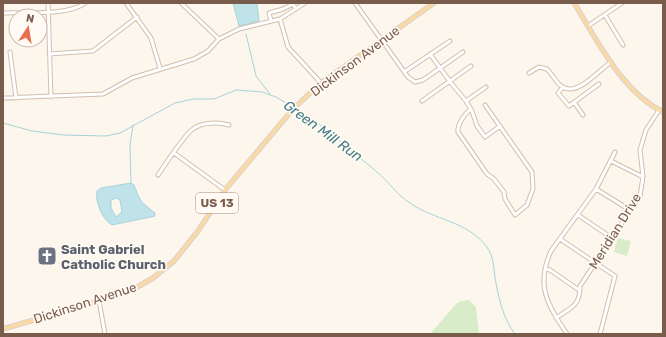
<svg xmlns="http://www.w3.org/2000/svg" width="666" height="337" font-family="Rubik,sans-serif">
  <style>
    .green { fill: #d8ecc9 }
    .water { fill: #bfe3e8; stroke: #a5d3da; fill-rule: evenodd }
    .lines { fill: none; stroke-linecap: round; stroke-linejoin: round }
    .stream { stroke: #a5d3da; stroke-width: 1 }
    .minor-casing { stroke: #d1beb0; stroke-width: 5 }
    .major-casing { stroke: #dad1cd; stroke-width: 5.5 }
    .minor { stroke: #fff; stroke-width: 3 }
    .major { stroke: #fbd9a5; stroke-width: 3.5 }
    .labels { text-anchor: middle; dominant-baseline: central; stroke-width: 3.5; stroke-linejoin: round; paint-order: stroke }
    .shield { fill: #fffaf3; stroke: #a28b7f; stroke-width: 1 }
    .shield-label { font-size: 12px; font-weight: bold; fill: #7a5c4d }
    .street-label { font-size: 13px; fill: #7a5c4d; stroke: #fffaf3 }
    .worship-label { font-size: 13px; font-weight: bold; fill: #5b616d; stroke: #fffaf3; text-anchor: start }
    .water-label { font-size: 14px; font-style: italic; fill: #437c86; stroke: #fffaf3 }
  </style>
  <rect width="100%" height="100%" fill="#fdf6ec"/>
  <path class="green" d="M 618,238 L 631,241 L 627,256 L 614,252 Z
    M 469,300 L 476,307 L 479,334 L 430,334 L 458,302 Z"/>
  <path class="water" d="M 233,3 L 257,3 L 259,21 L 239,26 Z
    M 131,183 L 134,185 C 141,203 140,201 155,213 L 155,216 L 112,225 C 102,219 95,202 97,191 L 101,188 ZM 116,198 L 120,200 L 122,212 L 116,217 L 111,208 L 111,200 Z"/>
  <g class="lines">
    <path class="stream" d="M 246,34 L 256,76 L 270,94
      M 295,109 C 304,116 314,120 323,127 C 341,142 359,157 377,172 C 389,182 397,195 410,203 C 434,220 467,221 486,246 C 495,257 493,270 496,283 C 499,300 504,320 515,334
      M 3,123 L 32,131 L 64,135 L 106,136 L 120,133 L 175,103 L 193,99 L 214,99 L 236,90 L 262,92 L 276,97 L 293,107
      M 131,184 L 130,145 L 133,125"/>
    <g class="minor-casing">
      <path id="minor" d="M 48,3 L 51,97
        M 126,3 L 151,38 L 160,68
        M 181,3 L 219,39
        M 355,3 L 408,77 L 415,82 L 423,80 L 463,52
        M 3,13 C 25,12 68,16 85,3
        M 605,15 L 623,45
        M 280,19 L 288,47 L 321,83
        M 271,21 L 269,13 L 283,9 L 293,4 L 296,9
        M 588,26 L 622,3
        M 10,52 L 16,98
        M 49,54 L 93,51 L 137,17
        M 430,54 L 451,83 L 466,101 L 472,111 L 477,126 L 485,137 L 500,126
        M 404,72 L 450,41
        M 529,73 L 539,67 L 547,69 C 552,74 556,82 561,86 C 577,98 599,70 611,62
        M 563,87 L 558,93 L 569,106 L 599,84
        M 3,98 L 103,94 L 132,78 L 194,59 L 208,51 L 219,39 L 239,29 L 280,19 L 305,3
        M 422,101 L 471,66
        M 466,101 L 486,87
        M 574,102 L 583,115
        M 471,109 C 465,113 457,125 458,132 L 487,174 L 494,179 L 504,192 L 505,199 L 515,215 L 527,205 L 533,189 L 532,172 L 485,105
        M 174,153 L 225,190
        M 611,161 L 643,177
        M 158,175 C 165,165 184,135 193,129 C 202,122 218,122 229,125
        M 596,189 L 630,210
        M 578,215 L 612,238
        M 560,239 L 615,276 L 600,334
        M 546,269 L 550,270 L 579,290
        M 99,301 L 105,334
        M 556,318 C 572,307 580,306 580,286 L 640,196 L 643,177 L 640,150 L 646,130 L 659,110
        M 567,334 C 548,305 535,286 551,251 L 596,189 L 615,152"/>
    </g>
    <g class="major-casing">
      <path id="major" d="M 574,3 C 598,41 621,91 663,112
        M 3,329 L 99,301 L 132,290 L 153,278 L 174,261 L 198,231 L 225,190 L 293,109 L 321,83 L 434,3"/>
    </g>
    <use href="#minor" class="minor"/>
    <use href="#major" class="major"/>
  </g>
  <defs>
    <g id="church-square" transform="scale(1)"><rect x="-9" y="-9" width="18" height="18" rx="4" fill="#6b7280" stroke="#fffaf3"/><path d="M-1.2-6h2.4v3.5h3.3v2.4h-3.3V6h-2.4V-.1h-3.3v-2.4h3.3Z" fill="#fff"/></g>
  </defs>
  <g fill-rule="evenodd">
    <use href="#church-square" x="47" y="256"/>
  </g>
  <g class="labels">
    <rect class="shield" x="196" y="193" width="42" height="20" rx="3"/>
    <g class="shield-label">
      <text x="217" y="203">US 13</text>
    </g>
    <g class="street-label">
      <text transform="translate(355 61) rotate(-37)">Dickinson Avenue</text>
      <text transform="translate(615 231) rotate(-58)">Meridian Drive</text>
      <text transform="translate(85 303) rotate(-18)">Dickinson Avenue</text>
    </g>
    <g class="worship-label">
      <text x="61" y="249">Saint Gabriel<tspan x="61" dy="15">Catholic Church</tspan></text>
    </g>
    <g class="water-label">
      <text transform="translate(323 131) rotate(36)">Green Mill Run</text>
    </g>
  </g>
  <rect width="666" height="337" fill="none" stroke="#7a5c4d" stroke-width="8"/>
  <g transform="translate(28 28) rotate(12)"><circle r="19" fill="#fffaf3" stroke="#cabbb1"/>
  <path d="M0-3L7 15L0 10L-7 15Z" fill="#e76f51"/>
  <text y="-6" font-size="11" font-weight="bold" text-anchor="middle" fill="#7a5c4d">N</text>
  </g>
</svg>
